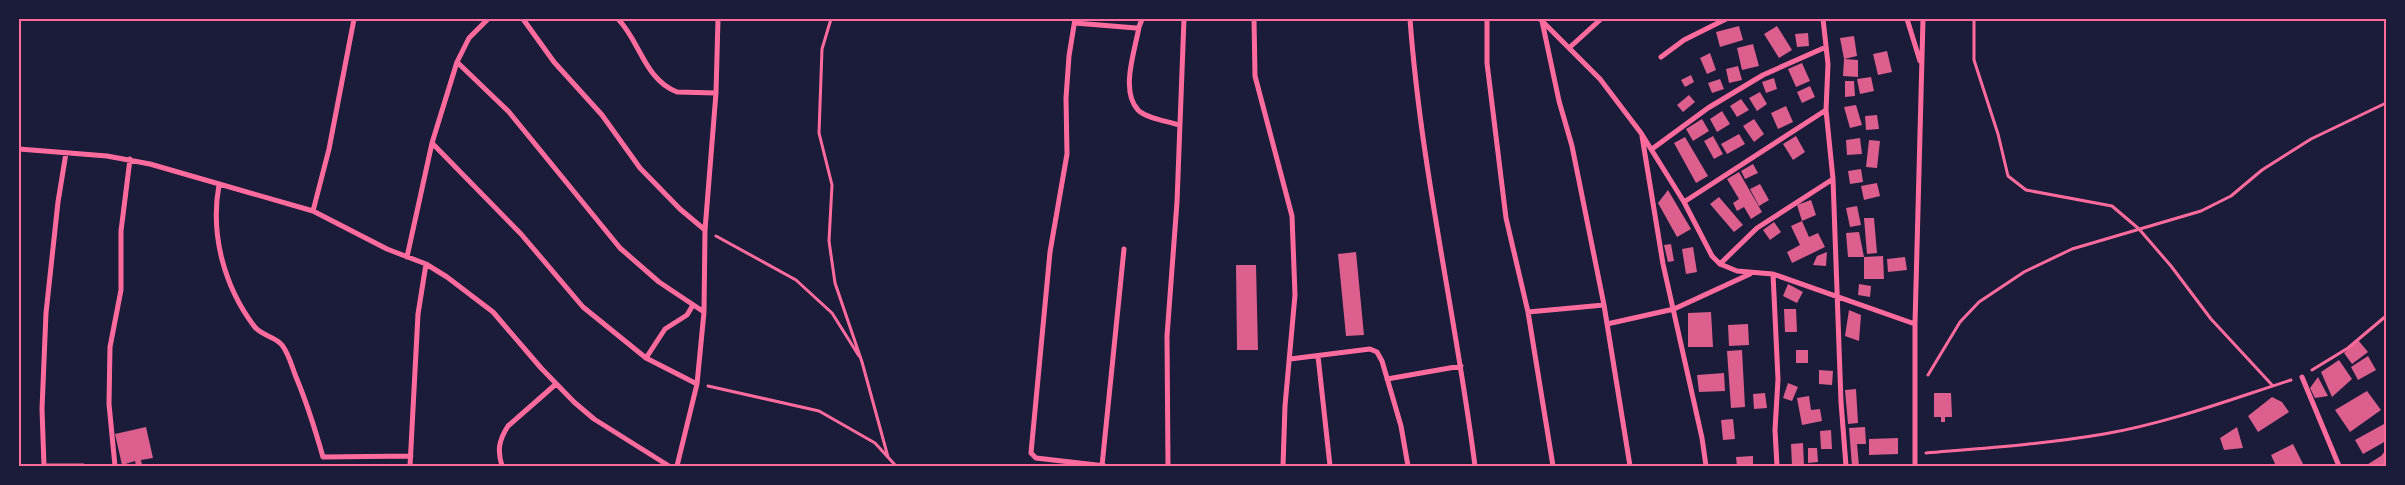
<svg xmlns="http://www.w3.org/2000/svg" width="2405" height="485" font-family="Spectral,serif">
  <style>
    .building { fill: #dd5f8e }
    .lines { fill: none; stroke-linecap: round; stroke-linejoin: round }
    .path { stroke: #ff6b9d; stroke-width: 3 }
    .minor { stroke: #ff6b9d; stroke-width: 5 }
    .neatline { fill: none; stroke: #ff6b9d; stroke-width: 2 }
  </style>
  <rect width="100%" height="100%" fill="#1b1b3a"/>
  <path class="building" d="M 1739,26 L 1743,40 L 1720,47 L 1716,32 Z
    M 1777,26 L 1792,50 L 1779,58 L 1764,34 Z
    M 1808,33 L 1809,46 L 1797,47 L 1795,34 Z
    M 1854,36 L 1857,56 L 1844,59 L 1858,60 L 1858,77 L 1843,76 L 1844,59 L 1840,38 Z
    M 1753,44 L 1759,66 L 1742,70 L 1737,48 Z
    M 1887,51 L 1892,72 L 1878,75 L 1873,54 Z
    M 1710,53 L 1716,70 L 1707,74 L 1700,58 Z
    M 1802,63 L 1810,81 L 1796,87 L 1788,69 Z
    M 1738,66 L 1742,80 L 1729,83 L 1726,69 Z
    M 1691,75 L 1694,82 L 1685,87 L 1681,80 Z
    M 1871,77 L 1874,91 L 1860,94 L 1857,79 Z
    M 1774,78 L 1777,89 L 1766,93 L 1762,82 Z
    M 1720,79 L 1724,89 L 1712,93 L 1708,83 Z
    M 1845,81 L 1854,81 L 1855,96 L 1845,97 Z
    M 1810,86 L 1815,97 L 1802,103 L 1797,92 Z
    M 1760,92 L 1767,104 L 1757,111 L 1749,98 Z
    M 1689,95 L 1695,102 L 1683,112 L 1677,105 Z
    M 1741,99 L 1749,110 L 1737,117 L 1730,106 Z
    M 1856,105 L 1862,125 L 1850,128 L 1844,107 Z
    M 1786,106 L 1793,122 L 1778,129 L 1771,113 Z
    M 1722,111 L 1730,124 L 1717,132 L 1710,119 Z
    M 1877,115 L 1879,129 L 1866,130 L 1865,116 Z
    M 1702,119 L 1709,131 L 1693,141 L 1686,129 Z
    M 1754,119 L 1764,134 L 1754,142 L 1743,126 Z
    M 1739,134 L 1745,144 L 1727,154 L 1721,144 Z
    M 1713,136 L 1723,154 L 1714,159 L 1704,141 Z
    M 1796,136 L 1805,152 L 1793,160 L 1783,144 Z
    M 1685,137 L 1708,176 L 1696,183 L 1674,143 Z
    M 1860,138 L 1862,154 L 1847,155 L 1846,140 Z
    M 1869,140 L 1880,141 L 1877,168 L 1866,167 Z
    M 1753,164 L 1758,173 L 1745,179 L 1741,171 Z
    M 1861,169 L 1863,182 L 1850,184 L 1848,171 Z
    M 1739,172 L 1762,212 L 1751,219 L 1744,207 L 1737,211 L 1733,203 L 1739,199 L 1727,179 Z
    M 1877,183 L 1880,196 L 1864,200 L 1861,186 Z
    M 1760,184 L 1769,200 L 1759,206 L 1750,189 Z
    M 1668,190 L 1691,229 L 1677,237 L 1658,203 Z
    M 1719,197 L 1743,225 L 1734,232 L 1710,204 Z
    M 1811,200 L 1816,215 L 1802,221 L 1797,205 Z
    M 1857,206 L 1861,225 L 1850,227 L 1846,208 Z
    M 1864,218 L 1874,218 L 1877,253 L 1867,254 Z
    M 1802,221 L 1809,237 L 1818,233 L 1825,247 L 1792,263 L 1787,252 L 1800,245 L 1791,226 Z
    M 1774,222 L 1781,232 L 1770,240 L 1763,230 Z
    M 1859,232 L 1864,257 L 1848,257 L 1846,233 Z
    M 1671,244 L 1674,261 L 1668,262 L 1664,245 Z
    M 1693,247 L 1697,272 L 1686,274 L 1682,249 Z
    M 1356,252 L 1364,335 L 1346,336 L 1338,254 Z
    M 1827,252 L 1826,266 L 1813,265 L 1817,256 Z
    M 1883,256 L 1884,279 L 1864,279 L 1864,257 Z
    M 1905,257 L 1907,270 L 1888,272 L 1887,259 Z
    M 1236,265 L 1256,265 L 1258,350 L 1237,350 Z
    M 1788,284 L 1803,292 L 1797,303 L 1783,296 Z
    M 1859,284 L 1871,286 L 1870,297 L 1858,295 Z
    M 1784,309 L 1796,309 L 1797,332 L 1785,332 Z
    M 1849,310 L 1861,315 L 1859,341 L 1845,336 Z
    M 1711,312 L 1713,347 L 1688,347 L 1688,313 Z
    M 1748,324 L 1749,345 L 1729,346 L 1728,325 Z
    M 2358,340 L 2368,352 L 2352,364 L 2344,353 Z
    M 1742,350 L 1745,407 L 1731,408 L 1727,351 Z
    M 1796,350 L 1808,350 L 1808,363 L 1796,363 Z
    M 2368,356 L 2376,370 L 2358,380 L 2351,367 Z
    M 2339,360 L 2352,379 L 2332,397 L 2321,372 Z
    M 1819,370 L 1833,371 L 1832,385 L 1819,384 Z
    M 1724,373 L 1725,391 L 1699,392 L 1697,375 Z
    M 2318,377 L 2328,396 L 2315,398 L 2310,388 Z
    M 1788,383 L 1798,387 L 1792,401 L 1783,398 Z
    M 1856,389 L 1858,423 L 1848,424 L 1845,390 Z
    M 2367,391 L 2381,410 L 2350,432 L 2335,410 Z
    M 1765,393 L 1767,408 L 1754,409 L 1753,394 Z
    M 1934,393 L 1951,393 L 1952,417 L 1945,417 L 1945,422 L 1941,422 L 1941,417 L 1934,417 Z
    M 1809,396 L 1811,410 L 1820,409 L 1822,421 L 1802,425 L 1797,398 Z
    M 2272,397 L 2282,402 L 2289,412 L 2258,432 L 2248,416 Z
    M 1733,419 L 1735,439 L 1723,440 L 1721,420 Z
    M 2384,424 L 2386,429 L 2386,441 L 2363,454 L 2355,440 Z
    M 146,427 L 153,458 L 141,460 L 142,465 L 136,466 L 135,461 L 122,465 L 115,434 Z
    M 1865,427 L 1866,444 L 1857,444 L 1859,466 L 1852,466 L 1849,428 Z
    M 2237,427 L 2243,448 L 2224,450 L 2220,438 Z
    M 1831,430 L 1832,449 L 1821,449 L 1820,431 Z
    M 1898,438 L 1898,454 L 1869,455 L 1869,439 Z
    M 1803,443 L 1804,466 L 1792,466 L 1791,444 Z
    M 2293,444 L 2304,466 L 2276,466 L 2271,455 Z
    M 1808,448 L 1817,448 L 1818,462 L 1808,463 Z
    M 2386,450 L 2386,466 L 2365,466 L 2381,456 Z
    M 1753,456 L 1753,466 L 1737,466 L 1736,457 Z"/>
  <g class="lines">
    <path class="path" d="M 831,19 L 822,49 L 819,133 L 832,185 L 829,241 L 835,283 L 862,362
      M 1974,19 L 1974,60 L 1998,134 L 2008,176 L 2026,190 L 2112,206 L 2139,229 L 2171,266 L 2211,319 L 2273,386
      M 716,236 L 796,280 L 832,313 L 859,356
      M 862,362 L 888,457
      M 2312,370 L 2348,348 L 2386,316
      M 1928,375 L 1960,322 L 1979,302 L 2024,272 L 2072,249 L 2201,211 L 2231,196 L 2262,170 L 2311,139 L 2386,103
      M 708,386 L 819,411 L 875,443 L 896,466
      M 1926,453 C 1986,448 2045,444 2104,434 C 2168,423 2229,400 2291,380"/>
    <path class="minor" d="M 523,19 L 554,62 L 602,115 L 640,168 L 680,209 L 705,230
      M 618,19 C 640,41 644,79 677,92 L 716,93
      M 1075,19 L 1069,56 L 1066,98 L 1067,154 L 1050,252 L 1031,453 L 1036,458 L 1105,466
      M 1254,19 L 1255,76 L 1292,216 L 1295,295 L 1285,406 L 1283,466
      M 1410,19 C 1421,169 1456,317 1475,466
      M 1487,19 L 1487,63 L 1506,218 L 1528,312 L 1553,466
      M 1540,19 L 1600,79 L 1641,133 L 1684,202 L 1712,256 L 1720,264 L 1737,271 L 1773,274 L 1915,324
      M 1823,19 L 1828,64 L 1826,110 L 1833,179 L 1841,402 L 1846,466
      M 1907,19 L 1920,61
      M 1542,21 L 1559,101 L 1572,146 L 1604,305 L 1630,466
      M 1075,23 L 1136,28 L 1139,27 L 1142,19
      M 1139,27 C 1135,51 1120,90 1138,110 C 1147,119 1168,121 1179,125
      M 1569,48 L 1601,19
      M 1661,57 L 1684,40 L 1726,19
      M 457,62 L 509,112 L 620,248 L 659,282 L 704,312
      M 1642,136 L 1663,264 L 1702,438 L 1706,466
      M 432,143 L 457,62 L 469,38 L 488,19
      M 19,149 L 107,156 L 150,164 L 313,211 L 387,249 L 426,264 L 447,277 L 493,312 L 541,368 L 574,402 L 594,419 L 669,466
      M 1652,149 L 1708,108 L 1763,75 L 1826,47
      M 219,185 C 210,234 224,286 254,326 C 261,336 275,336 282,345 C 289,354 292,367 296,377 C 307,403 315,429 323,457 L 411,456
      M 1684,202 L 1826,110
      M 313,211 L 329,149 L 354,19
      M 407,257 L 432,143 L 521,234 L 583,307 L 646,358 L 697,384
      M 1720,264 L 1757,228 L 1833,179
      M 1773,274 L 1778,379 L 1775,430 L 1777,466
      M 1528,312 L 1604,305
      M 1607,324 L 1674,309 L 1750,274
      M 1318,356 L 1330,466
      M 646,358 L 665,329 L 687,315 L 693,305
      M 1290,359 L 1370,349 L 1377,352 L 1382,361 L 1401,426 L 1408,466
      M 2302,377 L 2339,466
      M 1387,379 L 1461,366
      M 43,466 L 83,466
      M 44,466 L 42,409 L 46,313 L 58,202 L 66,153
      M 115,466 L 109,404 L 110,347 L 121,290 L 121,231 L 130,159
      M 410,466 L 418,314 L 426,264
      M 502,466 C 497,450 499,440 508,426 L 556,384
      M 677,466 L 697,384 L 704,312 L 705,230 L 716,93 L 718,19
      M 1102,466 L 1124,249
      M 1168,466 L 1167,336 L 1177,202 L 1184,19
      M 1915,466 L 1915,324 L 1923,19"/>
  </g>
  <rect width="2405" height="485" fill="none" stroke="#1b1b3a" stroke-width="40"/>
  <rect x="20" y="20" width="2365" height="445" class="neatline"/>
</svg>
